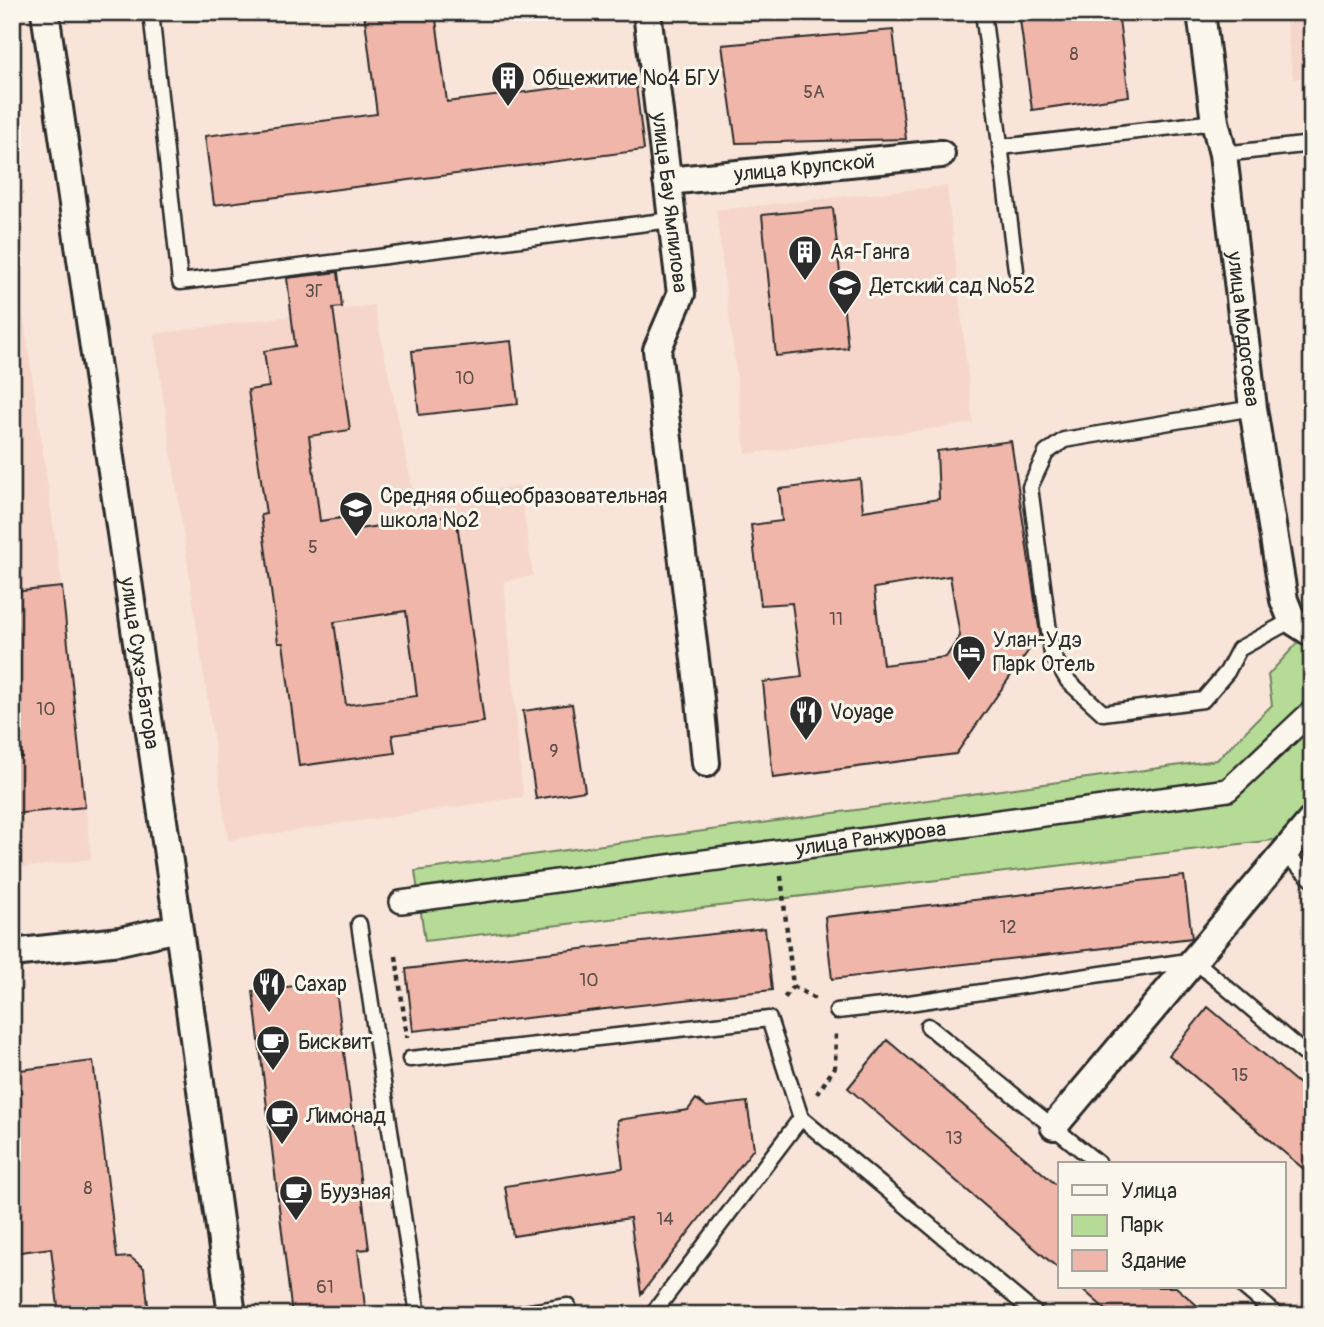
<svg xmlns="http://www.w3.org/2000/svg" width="1324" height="1327" font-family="Pangolin,sans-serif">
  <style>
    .built { fill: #f6d6ca }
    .green { fill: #b5db96; stroke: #708360; stroke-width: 2 }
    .building { fill: #f0b6a9; stroke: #2b2b2b; stroke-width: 2; fill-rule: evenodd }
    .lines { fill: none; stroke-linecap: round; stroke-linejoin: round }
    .service-casing { stroke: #2b2b2b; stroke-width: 19 }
    .pedestrian-casing { stroke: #2b2b2b; stroke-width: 26 }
    .minor-casing { stroke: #2b2b2b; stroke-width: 32 }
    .path { stroke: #2b2b2b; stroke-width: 4.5; stroke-dasharray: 5 5; stroke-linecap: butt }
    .service { stroke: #fbf7ec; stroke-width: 14 }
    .pedestrian { stroke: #fbf7ec; stroke-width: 21 }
    .minor { stroke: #fbf7ec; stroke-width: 26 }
    .labels { text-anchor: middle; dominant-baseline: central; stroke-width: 6; stroke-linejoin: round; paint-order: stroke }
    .number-label { font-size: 18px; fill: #5c4e4a }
    .poi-label { font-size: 21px; fill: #2b2b2b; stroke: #fbf7ec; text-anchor: start }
    .street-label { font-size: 21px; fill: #2b2b2b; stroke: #fbf7ec }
  </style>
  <rect width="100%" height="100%" fill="#f8e4d8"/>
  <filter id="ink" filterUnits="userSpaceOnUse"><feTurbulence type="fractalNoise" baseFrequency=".0143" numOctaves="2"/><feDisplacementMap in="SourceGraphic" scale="14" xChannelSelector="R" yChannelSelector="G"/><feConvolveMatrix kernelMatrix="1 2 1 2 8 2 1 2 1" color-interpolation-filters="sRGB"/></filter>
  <g filter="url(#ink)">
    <path class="built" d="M 1285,12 L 1312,12 L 1312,77 L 1293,79 Z
      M 947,186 L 973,423 L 746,454 L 716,210 Z
      M 12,234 L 62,587 L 91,859 L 12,869 Z
      M 374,305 L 415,500 L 520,486 L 533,576 L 504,581 L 523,797 L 228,840 L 154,334 Z"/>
    <path class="green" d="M 1312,427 L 1312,495 L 1305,428 Z
      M 1312,627 L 1312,812 L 1291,838 L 425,941 L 415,871 L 1217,760 L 1272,705 L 1268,675 Z"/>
    <path class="building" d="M 364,12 L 435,12 L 447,102 L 635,78 L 644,150 L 214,205 L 205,136 L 377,114 Z
      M 1019,12 L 1118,12 L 1129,96 L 1032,110 Z
      M 893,30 L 906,139 L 736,143 L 722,45 Z
      M 833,208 L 848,348 L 776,356 L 762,215 Z
      M 338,272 L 342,307 L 333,308 L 350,430 L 309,436 L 320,521 L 356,516 L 358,529 L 456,515 L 484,722 L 392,735 L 395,753 L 299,766 L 283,643 L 278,643 L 261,515 L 266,514 L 248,390 L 269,387 L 264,351 L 295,346 L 287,278 ZM 406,611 L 417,696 L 346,705 L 334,622 Z
      M 511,341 L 518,404 L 419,415 L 412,351 Z
      M 1011,441 L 1040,634 L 956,754 L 773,778 L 763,682 L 802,677 L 792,603 L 761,605 L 751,525 L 782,521 L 779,489 L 860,479 L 863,511 L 939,499 L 937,451 ZM 950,576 L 960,636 L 946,657 L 883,665 L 874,588 Z
      M 62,587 L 85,807 L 12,814 L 12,758 L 22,757 L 12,660 L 12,592 Z
      M 572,704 L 585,791 L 536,799 L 523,711 Z
      M 1184,876 L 1192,938 L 832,979 L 825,917 Z
      M 765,928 L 772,990 L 413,1031 L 406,969 Z
      M 335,981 L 369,1249 L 358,1250 L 366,1315 L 292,1315 L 253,991 Z
      M 1208,1007 L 1312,1095 L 1312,1176 L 1169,1055 Z
      M 887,1040 L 1060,1188 L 1060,1270 L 848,1088 Z
      M 93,1061 L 117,1258 L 130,1257 L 144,1268 L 149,1315 L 59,1315 L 51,1248 L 12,1253 L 12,1071 Z
      M 696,1099 L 707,1107 L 747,1102 L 754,1148 L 641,1294 L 630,1218 L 513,1236 L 505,1186 L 623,1168 L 617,1120 L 688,1110 Z
      M 1080,1287 L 1176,1287 L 1208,1315 L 1112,1315 Z"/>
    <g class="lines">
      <g class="service-casing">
        <path id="service" d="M 151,12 L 180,282 L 671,220
          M 983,12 L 1016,270
          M 1001,147 L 1215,122
          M 1223,154 L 1312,144
          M 1253,408 L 1064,440 L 1046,453 L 1030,487 L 1052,654 L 1068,681 L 1103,713 L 1203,700 L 1227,672 L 1239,649 L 1292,620
          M 1284,853 L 1312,879
          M 359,924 L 418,1315
          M 837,1011 L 909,1003 L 1194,960 L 1312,1060
          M 928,1026 L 1099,1164
          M 410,1059 L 769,1019 L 801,1118
          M 1244,1287 L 1277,1315
          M 512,1315 L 568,1306
          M 658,1315 L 657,1308 L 801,1118 L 1037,1315"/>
      </g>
      <g class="pedestrian-casing">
        <g id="pedestrian">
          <path id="s1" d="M 401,902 L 1228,790 L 1312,711"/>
        </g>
      </g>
      <g class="minor-casing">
        <g id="minor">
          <path id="s2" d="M 45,12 L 182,951 L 232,1315"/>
          <path id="s3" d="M 647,12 L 681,294 L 657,350 L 700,700 L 706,763"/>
          <path id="s4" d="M 1201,12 L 1215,122 L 1223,154 L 1253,408 L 1284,600 L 1292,620 L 1312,633"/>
          <path id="s5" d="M 667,181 L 941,154"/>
          <path d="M 12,953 L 120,941 L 178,928"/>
          <path d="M 1054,1126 L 1312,820"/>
        </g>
      </g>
      <path class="path" d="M 781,876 L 793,986 L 783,1000
        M 396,956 L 407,1038
        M 793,986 L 817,1000
        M 817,1094 L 835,1067 L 836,1032"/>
      <use href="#service" class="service"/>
      <use href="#pedestrian" class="pedestrian"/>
      <use href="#minor" class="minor"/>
    </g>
  </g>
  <defs>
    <g id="building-pin" transform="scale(1.75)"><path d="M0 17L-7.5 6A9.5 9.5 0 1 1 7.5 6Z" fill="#2b2b2b" stroke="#fbf7ec"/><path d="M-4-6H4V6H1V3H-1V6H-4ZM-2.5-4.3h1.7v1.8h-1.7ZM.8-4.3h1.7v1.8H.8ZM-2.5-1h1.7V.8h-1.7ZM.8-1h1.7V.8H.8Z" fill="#fff"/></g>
    <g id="school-pin" transform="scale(1.75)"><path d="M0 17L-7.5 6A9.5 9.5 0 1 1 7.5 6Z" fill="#2b2b2b" stroke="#fbf7ec"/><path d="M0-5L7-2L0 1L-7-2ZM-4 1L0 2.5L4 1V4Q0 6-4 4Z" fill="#fff"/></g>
    <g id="hotel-pin" transform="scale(1.75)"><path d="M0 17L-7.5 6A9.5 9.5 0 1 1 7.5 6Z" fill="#2b2b2b" stroke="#fbf7ec"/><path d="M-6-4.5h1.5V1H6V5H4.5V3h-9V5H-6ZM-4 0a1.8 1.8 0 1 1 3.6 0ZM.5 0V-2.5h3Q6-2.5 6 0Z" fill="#fff"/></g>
    <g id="restaurant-pin" transform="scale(1.75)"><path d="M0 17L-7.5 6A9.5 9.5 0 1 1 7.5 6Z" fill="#2b2b2b" stroke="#fbf7ec"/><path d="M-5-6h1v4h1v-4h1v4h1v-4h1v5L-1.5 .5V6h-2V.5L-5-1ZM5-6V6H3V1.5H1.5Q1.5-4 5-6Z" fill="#fff"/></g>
    <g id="cafe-pin" transform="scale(1.75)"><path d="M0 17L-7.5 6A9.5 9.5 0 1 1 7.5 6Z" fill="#2b2b2b" stroke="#fbf7ec"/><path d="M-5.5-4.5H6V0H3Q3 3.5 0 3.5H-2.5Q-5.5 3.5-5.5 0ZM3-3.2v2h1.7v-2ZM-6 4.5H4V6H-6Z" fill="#fff"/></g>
  </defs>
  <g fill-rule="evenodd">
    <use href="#building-pin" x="508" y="78"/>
    <use href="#building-pin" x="805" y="252"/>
    <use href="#school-pin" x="845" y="286"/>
    <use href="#school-pin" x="356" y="508"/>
    <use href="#hotel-pin" x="969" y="652"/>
    <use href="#restaurant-pin" x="806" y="712"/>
    <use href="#restaurant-pin" x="269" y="984"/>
    <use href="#cafe-pin" x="273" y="1042"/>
    <use href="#cafe-pin" x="282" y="1116"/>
    <use href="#cafe-pin" x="296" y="1192"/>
  </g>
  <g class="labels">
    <g class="number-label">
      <text x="1074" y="54">8</text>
      <text x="814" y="92">5А</text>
      <text x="314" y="291">3Г</text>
      <text x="465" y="378">10</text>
      <text x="313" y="547">5</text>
      <text x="836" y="619">11</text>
      <text x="46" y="709">10</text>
      <text x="554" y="751">9</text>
      <text x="1008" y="927">12</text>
      <text x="589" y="980">10</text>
      <text x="1240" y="1075">15</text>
      <text x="954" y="1138">13</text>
      <text x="88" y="1188">8</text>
      <text x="665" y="1219">14</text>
      <text x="325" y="1287">61</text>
    </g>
    <g class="poi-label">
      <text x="532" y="78">Общежитие №4 БГУ</text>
      <text x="830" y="252">Ая-Ганга</text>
      <text x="870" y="286">Детский сад №52</text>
      <text x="380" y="496">Средняя общеобразовательная<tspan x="380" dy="24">школа №2</tspan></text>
      <text x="993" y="640">Улан-Удэ<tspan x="993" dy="24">Парк Отель</tspan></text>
      <text x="830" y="712">Voyage</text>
      <text x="294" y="984">Caxap</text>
      <text x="298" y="1042">Бисквит</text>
      <text x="306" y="1116">Лимонад</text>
      <text x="320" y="1192">Буузная</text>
    </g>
    <g class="street-label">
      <text stroke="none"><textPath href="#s5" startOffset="138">улица Крупской</textPath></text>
      <text stroke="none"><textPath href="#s3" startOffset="192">улица Бау Ямпилова</textPath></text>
      <text stroke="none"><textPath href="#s4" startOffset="320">улица Модогоева</textPath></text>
      <text stroke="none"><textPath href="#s2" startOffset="658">улица Сухэ-Батора</textPath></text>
      <text stroke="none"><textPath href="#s1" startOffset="474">улица Ранжурова</textPath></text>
    </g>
  </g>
  <rect width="1324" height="1327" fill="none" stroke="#fbf7ec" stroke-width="42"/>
  <rect x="21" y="21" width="1282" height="1285" fill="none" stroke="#2b2b2b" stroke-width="2.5" filter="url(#ink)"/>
  <rect x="1058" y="1162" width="228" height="126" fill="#fbf7ec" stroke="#a8a59f" stroke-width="2"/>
  <rect x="1072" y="1185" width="35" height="10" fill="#fbf7ec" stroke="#a8a59f" stroke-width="2"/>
  <text x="1121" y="1198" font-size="21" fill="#2b2b2b">Улица</text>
  <rect x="1072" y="1215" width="35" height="21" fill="#b5db96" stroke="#a8a59f" stroke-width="2"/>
  <text x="1121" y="1232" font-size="21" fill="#2b2b2b">Парк</text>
  <rect x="1072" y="1250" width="35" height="21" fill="#f0b6a9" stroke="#a8a59f" stroke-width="2"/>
  <text x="1121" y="1268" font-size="21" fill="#2b2b2b">Здание</text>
</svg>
